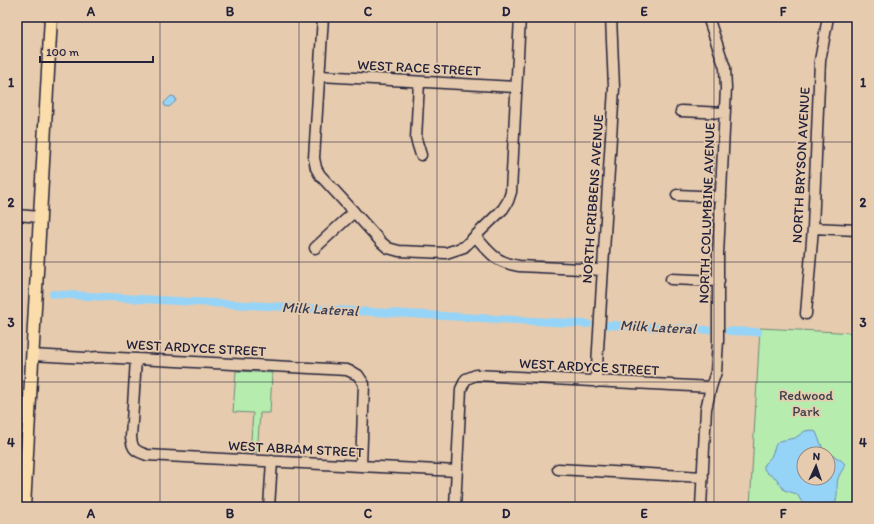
<svg xmlns="http://www.w3.org/2000/svg" width="874" height="524" font-family="Itim,sans-serif">
  <style>
    .green { fill: #b6edaf; stroke: #6c8875; fill-rule: evenodd }
    .water { fill: #96d4f7; stroke: #688dac; fill-rule: evenodd }
    .lines { fill: none; stroke-linecap: round; stroke-linejoin: round }
    .canal { stroke: #96d4f7; stroke-width: 8 }
    .minor-casing { stroke: #22223b; stroke-width: 13 }
    .major-casing { stroke: #22223b; stroke-width: 15 }
    .minor { stroke: #e7cbae; stroke-width: 10 }
    .major { stroke: #faddab; stroke-width: 12 }
    .grid { fill: none; stroke: #22223b; stroke-width: 1; stroke-opacity: 0.55 }
    .labels { text-anchor: middle; dominant-baseline: central; stroke-width: 3.5; stroke-linejoin: round; paint-order: stroke }
    .street-label { font-size: 14px; fill: #22223b; stroke: #e7cbae }
    .park-label { font-size: 14px; fill: #38404c; stroke: #e7cbae }
    .water-label { font-size: 15px; font-style: italic; fill: #333d57; stroke: #e7cbae }
    .neatline { fill: none; stroke: #22223b; stroke-width: 1.5 }
    .grid-label { font-size: 13px; text-anchor: middle; font-weight: bold; fill: #22223b }
  </style>
  <rect width="100%" height="100%" fill="#e7cbae"/>
  <filter id="ink" filterUnits="userSpaceOnUse"><feTurbulence type="fractalNoise" baseFrequency=".025" numOctaves="2"/><feDisplacementMap in="SourceGraphic" scale="8" xChannelSelector="R" yChannelSelector="G"/><feConvolveMatrix kernelMatrix="1 2 1 2 8 2 1 2 1" color-interpolation-filters="sRGB"/></filter>
  <g filter="url(#ink)">
    <path class="green" d="M 760,328 L 857,333 L 857,507 L 750,507 ZM 804,454 L 828,454 L 828,478 L 804,478 Z
      M 236,371 L 272,373 L 270,413 L 260,413 L 257,453 L 250,452 L 253,413 L 233,412 Z"/>
    <path class="water" d="M 171,96 L 175,97 L 176,101 L 169,107 L 165,106 L 164,103 Z
      M 811,430 L 816,432 L 823,449 L 841,460 L 845,464 C 844,469 841,471 839,476 C 834,486 842,501 830,507 L 813,507 L 807,505 L 801,501 L 797,494 L 784,490 L 776,478 L 767,473 L 764,469 L 764,464 L 771,457 L 776,444 L 779,441 L 795,438 L 805,431 ZM 804,454 L 828,454 L 828,478 L 804,478 Z"/>
    <g class="lines">
      <path class="canal" d="M 17,292 L 19,292
        M 53,294 L 588,324
        M 609,325 L 707,330
        M 729,331 L 758,332"/>
      <g class="minor-casing">
        <path id="minor" d="M 320,76 L 516,87
          M 419,82 L 416,139 L 421,155
          M 681,111 L 725,113
          M 677,195 L 721,197
          M 354,212 L 381,242 L 388,248 L 399,251 L 446,253 L 464,247 L 503,209 L 508,201 L 511,192 L 520,17
          M 17,215 L 40,217
          M 813,228 L 857,230
          M 475,236 C 491,254 495,262 519,266 L 602,270
          M 315,248 L 354,212 L 320,175 L 316,168 L 314,158 L 323,17
          M 671,279 L 719,281
          M 806,314 L 813,228 L 820,61 L 828,17
          M 32,355 L 86,358 L 99,357 L 347,370 L 358,375 L 364,384 L 361,466
          M 136,359 L 131,437 C 132,449 135,451 147,455 L 457,471
          M 596,382 L 614,88 L 611,17
          M 558,469 L 703,477
          M 269,507 L 272,461
          M 455,507 L 461,389 L 466,379 L 476,375 L 711,387
          M 701,507 L 706,409 L 711,387 L 716,372 L 718,341 L 718,254 L 726,88 L 725,68 L 708,17"/>
      </g>
      <g class="major-casing">
        <path id="major" d="M 24,507 L 51,17"/>
      </g>
      <use href="#minor" class="minor"/>
      <use href="#major" class="major"/>
    </g>
  </g>
  <path class="grid" d="M 160,17 L 160,507M 299,17 L 299,507M 437,17 L 437,507M 575,17 L 575,507M 714,17 L 714,507M 17,142 L 857,142M 17,262 L 857,262M 17,382 L 857,382"/>
  <g class="labels">
    <g class="street-label">
      <text transform="translate(419 68) rotate(3)">WEST RACE STREET</text>
      <text transform="translate(801 165) rotate(-87)">NORTH BRYSON AVENUE</text>
      <text transform="translate(593 199) rotate(-86)">NORTH CRIBBENS AVENUE</text>
      <text transform="translate(707 213) rotate(-88)">NORTH COLUMBINE AVENUE</text>
      <text transform="translate(196 348) rotate(3)">WEST ARDYCE STREET</text>
      <text transform="translate(589 367) rotate(3)">WEST ARDYCE STREET</text>
      <text transform="translate(296 449) rotate(3)">WEST ABRAM STREET</text>
    </g>
    <g class="park-label">
      <text x="806" y="395">Redwood<tspan x="806" dy="16">Park</tspan></text>
    </g>
    <g class="water-label">
      <text transform="translate(320 309) rotate(3)">Milk Lateral</text>
      <text transform="translate(658 327) rotate(3)">Milk Lateral</text>
    </g>
  </g>
  <rect width="874" height="524" fill="none" stroke="#e7cbae" stroke-width="44"/>
  <g transform="translate(816 466) rotate(3)"><circle r="19" fill="#e7cbae" stroke="#988780"/>
  <path d="M0-3L7 15L0 10L-7 15Z" fill="#22223b"/>
  <text y="-6" font-size="11" font-weight="bold" text-anchor="middle" fill="#22223b">N</text>
  </g>
  <path d="M40 56v6h113v-6" fill="none" stroke="#22223b" stroke-width="2"/>
  <text x="46" y="56" font-size="12" fill="#22223b" stroke="#e7cbae" stroke-width="3" paint-order="stroke">100 m</text>
  <rect x="22" y="22" width="830" height="480" class="neatline"/>
  <g class="grid-label">
    <text x="91" y="16">A</text>
    <text x="230" y="16">B</text>
    <text x="368" y="16">C</text>
    <text x="506" y="16">D</text>
    <text x="644" y="16">E</text>
    <text x="783" y="16">F</text>
    <text x="11" y="87">1</text>
    <text x="863" y="87">1</text>
    <text x="11" y="207">2</text>
    <text x="863" y="207">2</text>
    <text x="11" y="327">3</text>
    <text x="863" y="327">3</text>
    <text x="11" y="447">4</text>
    <text x="863" y="447">4</text>
    <text x="91" y="518">A</text>
    <text x="230" y="518">B</text>
    <text x="368" y="518">C</text>
    <text x="506" y="518">D</text>
    <text x="644" y="518">E</text>
    <text x="783" y="518">F</text>
  </g>
</svg>
